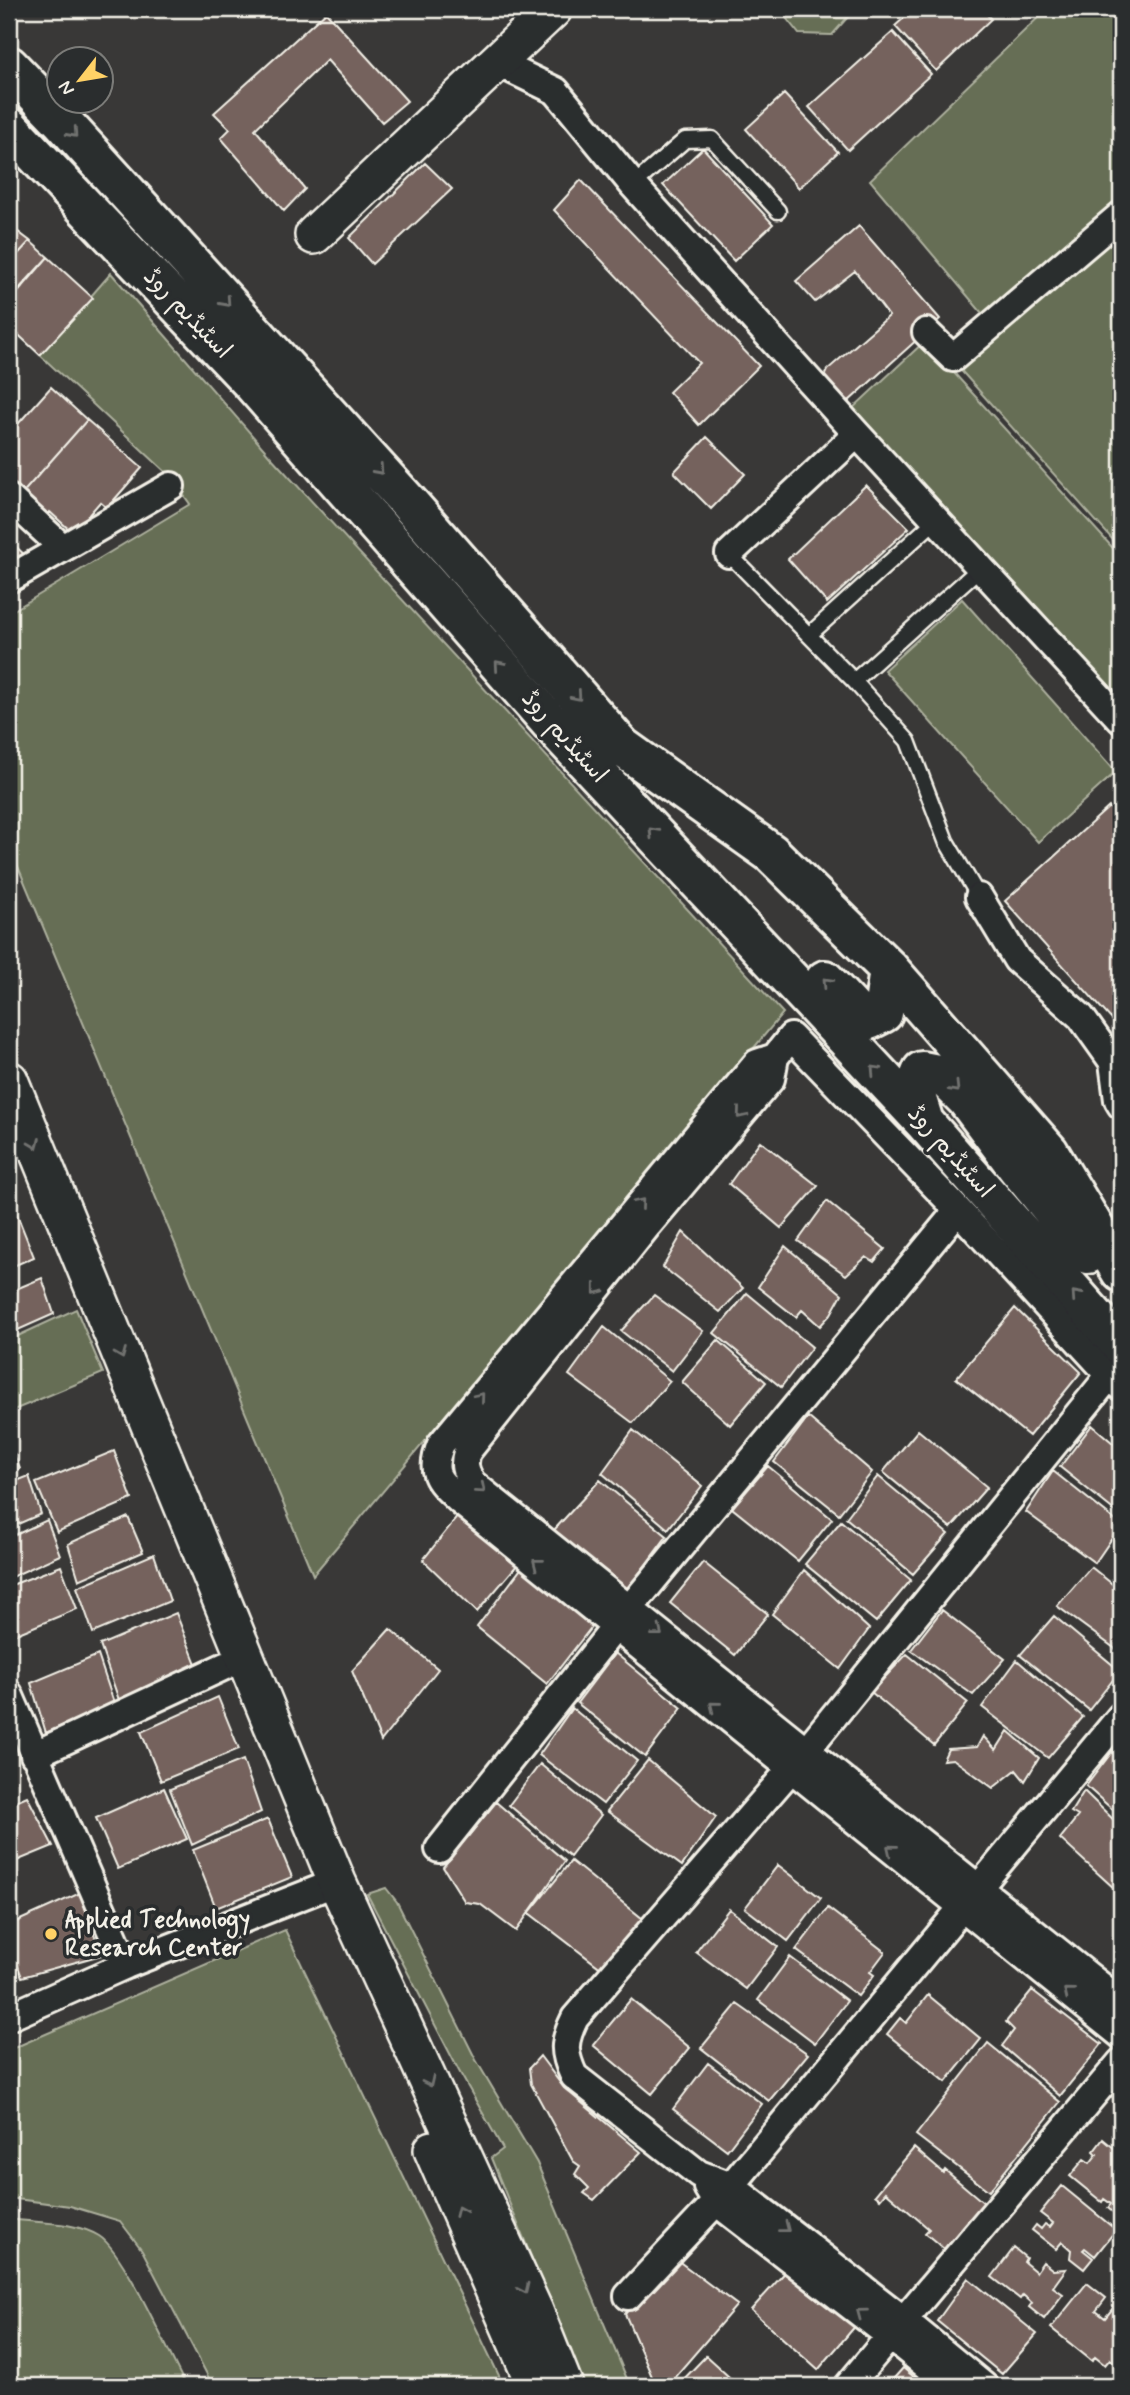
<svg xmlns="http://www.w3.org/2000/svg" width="1130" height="2395" font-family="Mynerve,'Playpen Sans Arabic',sans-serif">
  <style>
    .green { fill: #666e54; stroke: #adb09e; stroke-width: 2 }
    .building { fill: #74625d; stroke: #f4f1e8; stroke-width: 2 }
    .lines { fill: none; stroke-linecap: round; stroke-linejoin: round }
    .lane-casing { stroke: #f4f1e8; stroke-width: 19 }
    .street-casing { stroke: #f4f1e8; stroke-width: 32 }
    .secondary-casing { stroke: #f4f1e8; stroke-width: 42 }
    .primary-casing { stroke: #f4f1e8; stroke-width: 44 }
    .lane { stroke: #2a2d2e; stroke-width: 14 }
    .street { stroke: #2a2d2e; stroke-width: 26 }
    .secondary { stroke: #2a2d2e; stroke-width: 37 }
    .primary { stroke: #2a2d2e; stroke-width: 38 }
    .oneway { stroke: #71726f }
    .poi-dot { fill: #ffd166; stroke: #2a2d2e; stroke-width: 2.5 }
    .labels { text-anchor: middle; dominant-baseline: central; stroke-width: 7; stroke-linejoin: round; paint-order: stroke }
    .street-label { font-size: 24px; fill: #f4f1e8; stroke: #2a2d2e }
    .poi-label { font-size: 24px; font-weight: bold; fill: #f4f1e8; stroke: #2a2d2e; text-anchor: start }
  </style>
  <rect width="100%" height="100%" fill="#393837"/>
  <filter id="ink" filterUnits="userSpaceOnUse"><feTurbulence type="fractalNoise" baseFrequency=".0143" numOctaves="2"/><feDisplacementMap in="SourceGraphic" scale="14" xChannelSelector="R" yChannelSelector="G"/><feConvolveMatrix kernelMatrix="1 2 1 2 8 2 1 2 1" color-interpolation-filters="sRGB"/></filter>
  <g filter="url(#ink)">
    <path class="green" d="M 779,9 L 855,9 L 832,35 L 799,34 Z
      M 1047,9 L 1121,9 L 1121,205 L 987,319 L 870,180 Z
      M 1121,223 L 1121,549 L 956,365 Z
      M 111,273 L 270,456 L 783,1013 L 313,1575 L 9,845 L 9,613 L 190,504 L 170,476 L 40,355 Z
      M 925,341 L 1121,557 L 1121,703 L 853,408 Z
      M 962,599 L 1116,772 L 1038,842 L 884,670 Z
      M 76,1309 L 103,1373 L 9,1412 L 9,1340 Z
      M 386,1888 L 397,1902 L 476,2060 L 537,2163 L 630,2386 L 584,2386 L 491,2158 L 503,2149 L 459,2071 L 367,1894 Z
      M 285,1930 L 504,2386 L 213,2386 L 142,2250 L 120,2221 L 70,2206 L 9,2198 L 9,2050 Z
      M 9,2219 C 37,2223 74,2221 99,2236 C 124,2251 170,2356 186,2386 L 51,2386 L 46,2382 L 37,2386 L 9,2386 Z"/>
    <path class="building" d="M 914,9 L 982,9 L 991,19 L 936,71 L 895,26 Z
      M 326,12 L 407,101 L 382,122 L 327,60 L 255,129 L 305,189 L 284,211 L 221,138 L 230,129 L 214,113 Z
      M 893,32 L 931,74 L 848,150 L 809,107 Z
      M 784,94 L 838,152 L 799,188 L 746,129 Z
      M 703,148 L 773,224 L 734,261 L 663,185 Z
      M 425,163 L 452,189 L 372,264 L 349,238 Z
      M 581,180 L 759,366 L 699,425 L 669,392 L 699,363 L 554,210 Z
      M 9,225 L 30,241 L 9,264 Z
      M 859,226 L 940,319 L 849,401 L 840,398 L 823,379 L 827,370 L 889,316 L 855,271 L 815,302 L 796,281 Z
      M 30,241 L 48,257 L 9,303 L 9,264 Z
      M 48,257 L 93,298 L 40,355 L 9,326 L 9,300 Z
      M 51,387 L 87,420 L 20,496 L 9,486 L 9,434 Z
      M 87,420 L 142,468 L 107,508 L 100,502 L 73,533 L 50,512 L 45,519 L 20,496 Z
      M 707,437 L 745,474 L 711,509 L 674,472 Z
      M 866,485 L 909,528 L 827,603 L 788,559 Z
      M 9,540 L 29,559 L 9,571 Z
      M 1109,807 L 1121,822 L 1121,1030 L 1005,901 Z
      M 760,1141 L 818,1186 L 781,1228 L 729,1184 Z
      M 827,1201 L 885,1249 L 874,1262 L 866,1257 L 846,1275 L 798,1241 Z
      M 14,1207 L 34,1257 L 9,1268 L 9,1209 Z
      M 683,1232 L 743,1288 L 720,1312 L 663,1267 Z
      M 785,1246 L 842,1294 L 831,1314 L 820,1326 L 802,1310 L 796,1317 L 758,1287 Z
      M 42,1278 L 54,1314 L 9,1334 L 9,1292 Z
      M 747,1293 L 812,1347 L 781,1387 L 714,1333 Z
      M 654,1295 L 703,1331 L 672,1371 L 621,1331 Z
      M 1015,1308 L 1081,1372 L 1029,1436 L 956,1378 Z
      M 604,1327 L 670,1381 L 633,1423 L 569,1375 Z
      M 718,1340 L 766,1382 L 730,1425 L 682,1382 Z
      M 808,1417 L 872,1472 L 839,1514 L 774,1462 Z
      M 1092,1425 L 1121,1450 L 1121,1516 L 1060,1467 Z
      M 633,1430 L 702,1486 L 668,1529 L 602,1473 Z
      M 918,1430 L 987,1487 L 951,1528 L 883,1472 Z
      M 9,1441 L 20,1469 L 9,1474 Z
      M 114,1451 L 132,1499 L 57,1532 L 36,1483 Z
      M 768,1466 L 832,1519 L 798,1561 L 732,1508 Z
      M 1053,1471 L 1121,1525 L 1095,1563 L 1026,1512 Z
      M 29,1476 L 41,1514 L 9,1528 L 9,1484 Z
      M 878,1476 L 948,1534 L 913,1574 L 846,1518 Z
      M 600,1480 L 667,1536 L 627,1590 L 554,1530 Z
      M 462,1511 L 518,1564 L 477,1612 L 423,1560 Z
      M 128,1517 L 143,1552 L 79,1580 L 68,1544 Z
      M 47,1520 L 60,1555 L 9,1578 L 9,1538 Z
      M 841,1521 L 911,1580 L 876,1622 L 805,1564 Z
      M 154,1554 L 170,1601 L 93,1633 L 77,1587 Z
      M 703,1562 L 768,1614 L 735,1655 L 670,1603 Z
      M 61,1566 L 77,1609 L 9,1637 L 9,1586 Z
      M 523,1566 L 593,1625 L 547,1684 L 477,1627 Z
      M 1091,1567 L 1121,1591 L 1121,1653 L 1057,1606 Z
      M 804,1570 L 869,1629 L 840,1669 L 772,1614 Z
      M 942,1610 L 1005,1659 L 973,1695 L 911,1650 Z
      M 176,1613 L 198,1669 L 120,1703 L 100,1645 Z
      M 1054,1616 L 1120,1671 L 1089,1710 L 1020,1655 Z
      M 390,1629 L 438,1669 L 381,1741 L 352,1671 Z
      M 615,1653 L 682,1708 L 645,1757 L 577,1703 Z
      M 907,1654 L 968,1703 L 934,1745 L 871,1692 Z
      M 98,1655 L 114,1703 L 46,1733 L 31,1683 Z
      M 1017,1660 L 1083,1717 L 1048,1758 L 982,1707 Z
      M 218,1697 L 239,1749 L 161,1781 L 141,1732 Z
      M 572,1708 L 637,1761 L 603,1804 L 539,1755 Z
      M 1008,1731 L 1039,1758 L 1025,1781 L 1016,1770 L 993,1788 L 953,1759 L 943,1760 L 948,1749 L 977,1747 L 983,1736 L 996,1750 Z
      M 1115,1748 L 1121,1754 L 1121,1817 L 1086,1786 Z
      M 243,1760 L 261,1812 L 192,1845 L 170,1789 Z
      M 648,1760 L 716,1817 L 682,1866 L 607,1811 Z
      M 540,1764 L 601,1815 L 570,1856 L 509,1805 Z
      M 164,1788 L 187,1839 L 118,1869 L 96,1818 Z
      M 1084,1791 L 1121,1827 L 1121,1881 L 1115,1889 L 1060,1839 L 1078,1816 L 1071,1812 Z
      M 27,1796 L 53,1846 L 9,1864 L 9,1804 Z
      M 496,1802 L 565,1861 L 516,1931 L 480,1904 L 465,1902 L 443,1867 Z
      M 268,1819 L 292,1877 L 216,1908 L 193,1850 Z
      M 571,1861 L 643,1919 L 602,1969 L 529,1913 Z
      M 778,1865 L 821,1898 L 788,1941 L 745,1908 Z
      M 80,1893 L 101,1955 L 22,1977 L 9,1942 L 9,1925 Z
      M 828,1908 L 885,1952 L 870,1972 L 874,1975 L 858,1996 L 796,1950 Z
      M 729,1909 L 778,1947 L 746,1989 L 696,1952 Z
      M 790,1957 L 847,2001 L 815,2043 L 758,2000 Z
      M 1032,1990 L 1102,2044 L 1060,2096 L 1002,2046 L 1014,2030 L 1006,2022 Z
      M 928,1995 L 981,2039 L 946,2082 L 887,2034 L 900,2018 L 906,2023 Z
      M 631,1999 L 690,2048 L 652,2094 L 593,2045 Z
      M 737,2004 L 808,2054 L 769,2101 L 701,2048 Z
      M 988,2043 L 1060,2102 L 989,2191 L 916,2135 Z
      M 540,2056 L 564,2088 L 641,2152 L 594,2200 L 584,2193 L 589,2188 L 575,2174 L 580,2166 L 573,2161 L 531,2084 L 529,2068 Z
      M 708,2063 L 762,2104 L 727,2150 L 673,2109 Z
      M 1103,2139 L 1121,2154 L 1121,2219 L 1108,2208 L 1111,2204 L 1104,2199 L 1102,2202 L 1070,2176 L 1084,2159 L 1090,2163 L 1097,2154 L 1094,2151 Z
      M 914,2148 L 943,2173 L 945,2170 L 984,2203 L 944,2249 L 925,2233 L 929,2229 L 886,2192 L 880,2199 L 875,2195 Z
      M 1062,2186 L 1116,2230 L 1095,2256 L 1085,2248 L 1083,2250 L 1093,2258 L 1084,2269 L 1070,2258 L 1071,2250 L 1062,2242 L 1056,2249 L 1032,2230 L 1036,2225 L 1041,2229 L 1045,2224 L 1050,2227 L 1053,2223 L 1040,2213 Z
      M 1014,2248 L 1026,2258 L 1024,2262 L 1036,2272 L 1043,2262 L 1053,2270 L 1066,2269 L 1053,2287 L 1063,2294 L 1044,2319 L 1029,2307 L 1032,2303 L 1023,2295 L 1020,2299 L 992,2277 Z
      M 673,2257 L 737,2305 L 667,2386 L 656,2386 L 625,2314 Z
      M 790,2267 L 857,2324 L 818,2370 L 751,2310 Z
      M 968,2278 L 1037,2334 L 1002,2374 L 937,2321 Z
      M 1087,2283 L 1106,2298 L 1096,2311 L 1105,2318 L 1114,2307 L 1121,2313 L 1121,2363 L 1119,2366 L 1110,2359 L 1105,2365 L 1095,2357 L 1092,2361 L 1051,2328 Z
      M 706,2356 L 739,2386 L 677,2386 Z
      M 903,2368 L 925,2386 L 887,2386 Z"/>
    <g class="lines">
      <g class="lane-casing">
        <path id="lane" d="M 633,185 L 685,140 L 712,139 L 778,211
          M 729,554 L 854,681 L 908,741 L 946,841 L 979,897
          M 809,635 L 937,519
          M 854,681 L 981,567"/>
      </g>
      <g class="street-casing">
        <path id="street" d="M 496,62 L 556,91 L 633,185 L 857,434 L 1121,720
          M 926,332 L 953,358 L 1121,215
          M 9,498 L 62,547
          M 729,554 L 857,434
          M 9,579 L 171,486
          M 979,897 L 1017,960 L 1081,1017 L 1113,1062 L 1118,1100 L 1121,1105
          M 775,1057 L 757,1063 L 441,1444 C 428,1475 439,1481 461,1502 L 1121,2035
          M 1121,1387 L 958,1210 L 791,1037 L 775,1057 L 771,1079 L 648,1225 L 467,1452 C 463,1465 465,1471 472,1483 L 1121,2002
          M 629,1609 L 958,1210
          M 9,1694 L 126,1965
          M 34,1755 L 225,1666
          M 439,1849 L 616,1626
          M 9,2017 L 126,1965 L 337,1882
          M 707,2187 L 716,2202 L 891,2337 L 952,2386
          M 628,2296 L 731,2186 L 1121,1716
          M 848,2386 L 1121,2062
          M 984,2386 L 905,2321 L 731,2186 L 699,2174 L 574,2076 C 563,2052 563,2042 575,2018 L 791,1769 L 1110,1375"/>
      </g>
      <g class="secondary-casing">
        <path id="secondary" d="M 314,235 L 553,9
          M 9,1080 L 337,1882 L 534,2311 L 564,2386
          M 433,2150 L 536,2386"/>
      </g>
      <g class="primary-casing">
        <path id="primary" d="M 9,66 L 61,120 L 407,501 L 622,747 L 771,853 L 889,969 L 1049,1152 L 1121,1272
          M 9,127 L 252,383 L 562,736 L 924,1122 L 1121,1346
          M 825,980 L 859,1016 L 869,1020 L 883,1013 L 889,969
          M 924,1122 L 914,1090 L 922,1071 L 942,1075 L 966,1099 L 1016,1166 L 1088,1254"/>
      </g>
      <use href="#lane" class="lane"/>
      <use href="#street" class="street"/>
      <use href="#secondary" class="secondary"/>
      <use href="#primary" class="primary"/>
    </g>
    <defs><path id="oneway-chevron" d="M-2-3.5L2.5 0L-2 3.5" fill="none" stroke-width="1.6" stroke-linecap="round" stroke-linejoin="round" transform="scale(1.75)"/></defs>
    <g class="oneway">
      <use href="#oneway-chevron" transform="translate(73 133) rotate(48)"/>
      <use href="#oneway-chevron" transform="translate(226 302) rotate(48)"/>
      <use href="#oneway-chevron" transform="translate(379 470) rotate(48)"/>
      <use href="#oneway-chevron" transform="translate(499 665) rotate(-131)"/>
      <use href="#oneway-chevron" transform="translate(577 696) rotate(49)"/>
      <use href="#oneway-chevron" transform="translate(653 832) rotate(-134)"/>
      <use href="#oneway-chevron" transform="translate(827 982) rotate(-133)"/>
      <use href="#oneway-chevron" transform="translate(875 1070) rotate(-133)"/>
      <use href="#oneway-chevron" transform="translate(955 1088) rotate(46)"/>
      <use href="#oneway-chevron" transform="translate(741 1114) rotate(130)"/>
      <use href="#oneway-chevron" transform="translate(35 1144) rotate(68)"/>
      <use href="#oneway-chevron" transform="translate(640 1203) rotate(-50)"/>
      <use href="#oneway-chevron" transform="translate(597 1290) rotate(128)"/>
      <use href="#oneway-chevron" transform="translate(1076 1295) rotate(-132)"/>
      <use href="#oneway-chevron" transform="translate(121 1354) rotate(68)"/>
      <use href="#oneway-chevron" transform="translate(480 1397) rotate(-50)"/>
      <use href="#oneway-chevron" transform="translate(481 1489) rotate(40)"/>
      <use href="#oneway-chevron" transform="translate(537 1563) rotate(-142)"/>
      <use href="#oneway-chevron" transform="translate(658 1632) rotate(38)"/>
      <use href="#oneway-chevron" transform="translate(714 1706) rotate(-141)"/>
      <use href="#oneway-chevron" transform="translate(891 1849) rotate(-141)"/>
      <use href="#oneway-chevron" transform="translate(1068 1992) rotate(-141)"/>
      <use href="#oneway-chevron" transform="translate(429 2082) rotate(65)"/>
      <use href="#oneway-chevron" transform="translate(460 2211) rotate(-114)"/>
      <use href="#oneway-chevron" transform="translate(785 2228) rotate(38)"/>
      <use href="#oneway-chevron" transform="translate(524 2289) rotate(65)"/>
      <use href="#oneway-chevron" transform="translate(861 2313) rotate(-143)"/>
    </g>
  </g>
  <circle class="poi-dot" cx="51" cy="1934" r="7"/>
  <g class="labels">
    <g class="street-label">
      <text transform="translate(187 314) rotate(46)">اسٹیڈیم روڈ</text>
      <text transform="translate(564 737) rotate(48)">اسٹیڈیم روڈ</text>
      <text transform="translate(950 1152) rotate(48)">اسٹیڈیم روڈ</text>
    </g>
    <g class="poi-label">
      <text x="65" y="1920">Applied Technology<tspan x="65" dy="28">Research Center</tspan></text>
    </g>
  </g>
  <rect width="1130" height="2395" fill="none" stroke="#2a2d2e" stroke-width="35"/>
  <rect x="18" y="18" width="1095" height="2360" fill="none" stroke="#f4f1e8" stroke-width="2.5" filter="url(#ink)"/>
  <g transform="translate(80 80) rotate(239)"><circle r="33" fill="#2a2d2e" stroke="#7b7b78" stroke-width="2"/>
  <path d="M0-5L12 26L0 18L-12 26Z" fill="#ffd166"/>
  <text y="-10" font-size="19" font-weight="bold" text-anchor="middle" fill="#f4f1e8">N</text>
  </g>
</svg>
